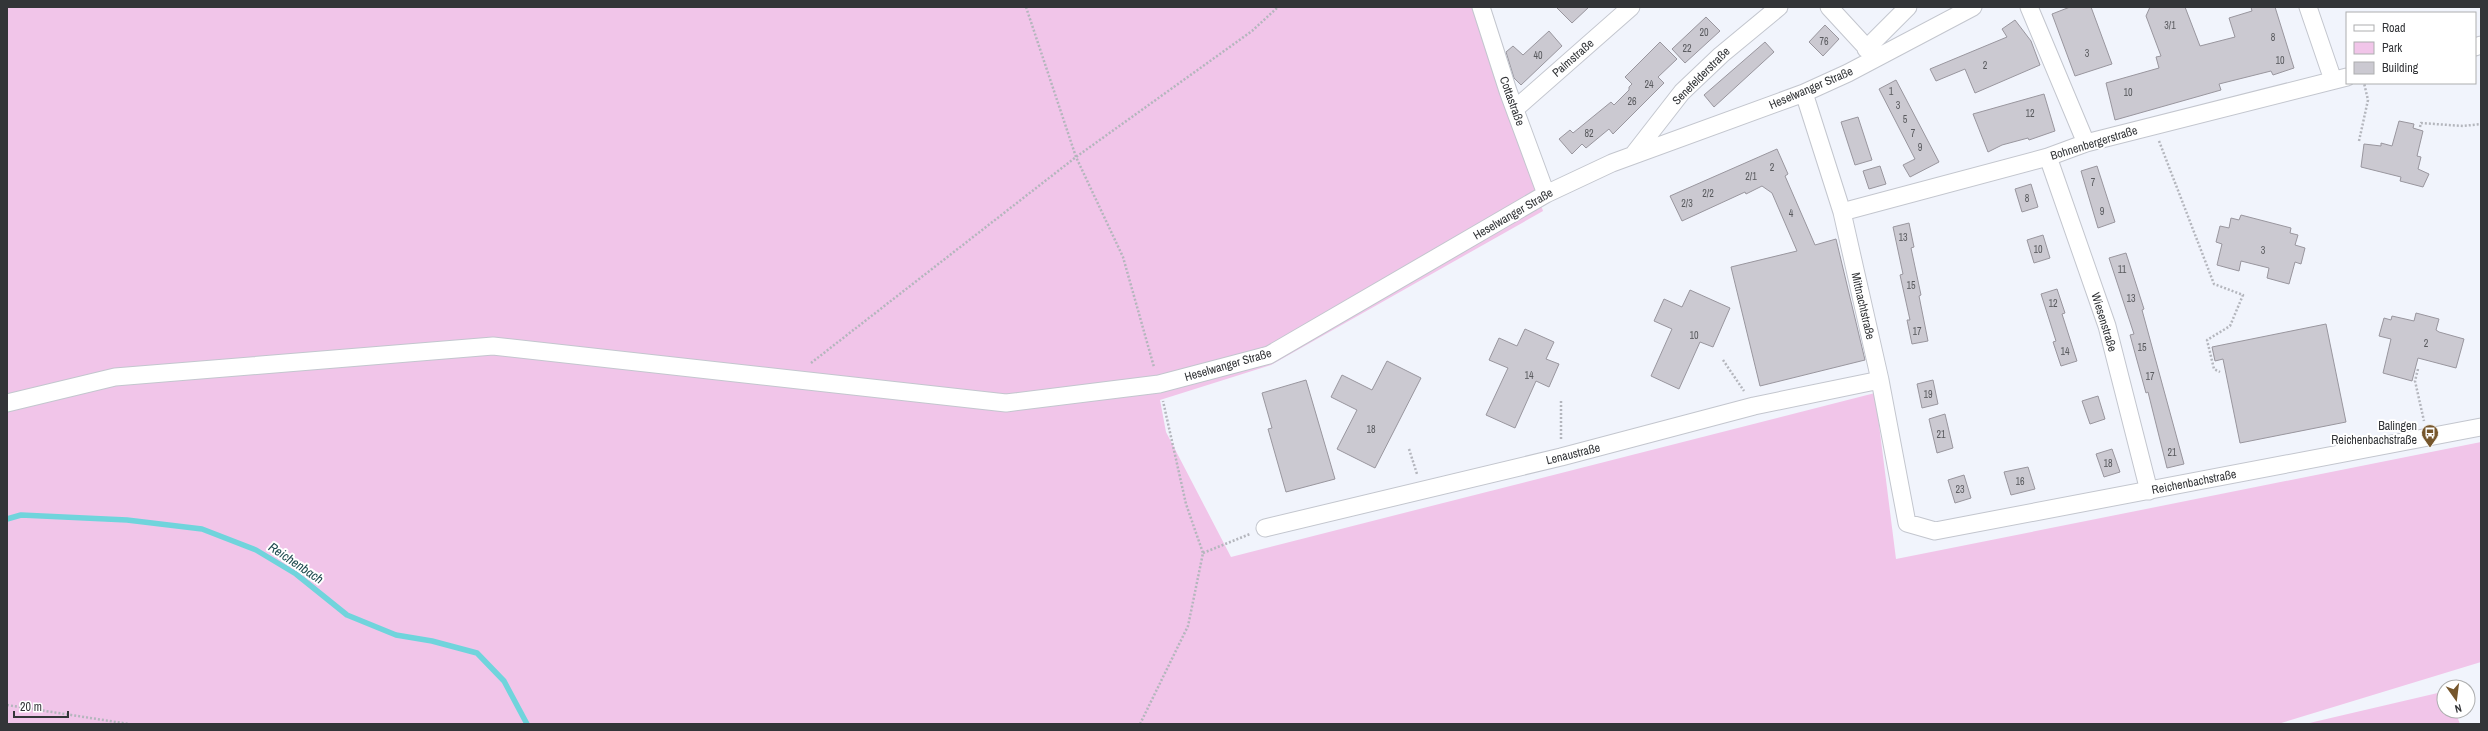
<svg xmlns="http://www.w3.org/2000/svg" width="2488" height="731" font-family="'Archivo Narrow',sans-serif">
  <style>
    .green { fill: #f1c5e9 }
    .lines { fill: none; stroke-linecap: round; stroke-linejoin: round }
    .stream { stroke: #70d4dc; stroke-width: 5.5 }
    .building { fill: #cbc9d1; stroke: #99969e }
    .minor-casing { stroke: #c3c6ce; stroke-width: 19 }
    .path { stroke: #b4b6bd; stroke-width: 2.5; stroke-dasharray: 2 2; stroke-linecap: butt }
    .minor { stroke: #fff; stroke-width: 17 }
    .labels { text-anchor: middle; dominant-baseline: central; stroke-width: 4; stroke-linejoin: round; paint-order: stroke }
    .number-label { font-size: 10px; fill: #595a5e }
    .street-label { font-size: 12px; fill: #333538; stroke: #fff }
    .poi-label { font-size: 12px; fill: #333538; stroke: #fff; text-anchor: end }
    .water-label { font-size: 13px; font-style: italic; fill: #1d4a4e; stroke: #fff }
  </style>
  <rect width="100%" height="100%" fill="#f1f4fc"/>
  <path class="green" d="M 7,7 L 1474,7 L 1543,211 L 1271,365 L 1160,400 L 1166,432 L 1231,557 L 1875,393 L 1896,559 L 2481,442 L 2481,662 L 2278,724 L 7,724 Z
    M 2442,692 L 2444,711 L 2455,711 L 2460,724 L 2305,724 Z"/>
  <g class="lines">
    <path class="stream" d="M 7,519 L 21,515 L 127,520 L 202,529 L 256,550 L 296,574 L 347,615 L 396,635 L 432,641 L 477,653 L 504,681 L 527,724"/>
  </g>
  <path class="building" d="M 1556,7 L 1589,7 L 1572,23 Z
    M 2070,7 L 2091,7 L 2112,64 L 2075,76 L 2052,14 Z
    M 2150,7 L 2185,7 L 2200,46 L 2235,37 L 2229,18 L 2252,11 L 2251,7 L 2275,7 L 2294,68 L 2273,75 L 2271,71 L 2219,84 L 2221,90 L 2115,120 L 2106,83 L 2159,68 L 2156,57 L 2161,56 L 2146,16 Z
    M 1706,17 L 1720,31 L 1685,63 L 1672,49 Z
    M 2015,20 L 2031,41 L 2040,65 L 1975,93 L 1965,69 L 1936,81 L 1930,69 L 2007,37 L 2002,29 Z
    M 1825,25 L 1839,39 L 1823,56 L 1809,42 Z
    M 1549,31 L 1562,46 L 1521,85 L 1514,78 L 1506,52 L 1513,46 L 1523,55 Z
    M 1660,42 L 1677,59 L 1658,77 L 1664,83 L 1613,134 L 1609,129 L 1586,148 L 1582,144 L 1572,154 L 1559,139 L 1570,130 L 1573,133 L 1611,102 L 1614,105 L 1629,90 L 1629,87 L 1632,84 L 1625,77 Z
    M 1765,42 L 1774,52 L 1714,107 L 1704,95 Z
    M 1896,80 L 1939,162 L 1910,177 L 1903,165 L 1915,159 L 1879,89 Z
    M 2044,94 L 2055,131 L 2029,140 L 2028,138 L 2002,145 L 1988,152 L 1973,114 Z
    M 1858,117 L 1872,160 L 1855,165 L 1841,122 Z
    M 2399,121 L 2414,124 L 2413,128 L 2423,131 L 2417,156 L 2421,157 L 2418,169 L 2429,174 L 2423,187 L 2400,181 L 2401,177 L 2361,167 L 2364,144 L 2381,146 L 2381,143 L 2392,146 Z
    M 1777,149 L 1788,174 L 1785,176 L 1815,245 L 1836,239 L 1865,360 L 1760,386 L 1731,267 L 1797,251 L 1772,193 L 1762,186 L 1746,194 L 1745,192 L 1682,221 L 1670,196 Z
    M 1880,166 L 1886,184 L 1869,189 L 1863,171 Z
    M 2097,166 L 2115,222 L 2098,228 L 2081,171 Z
    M 2031,184 L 2038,207 L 2022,212 L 2015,189 Z
    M 2241,215 L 2291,228 L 2290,233 L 2298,235 L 2295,245 L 2305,248 L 2301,264 L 2295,262 L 2289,284 L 2267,278 L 2269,268 L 2241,261 L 2239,271 L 2217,265 L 2222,244 L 2216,242 L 2220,226 L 2229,228 L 2231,218 L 2239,220 Z
    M 1909,223 L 1914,247 L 1911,248 L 1921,295 L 1919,296 L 1928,341 L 1912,344 L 1907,320 L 1910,320 L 1900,275 L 1903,274 L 1893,227 Z
    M 2043,235 L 2050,258 L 2034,263 L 2027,240 Z
    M 2126,253 L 2144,309 L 2142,310 L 2184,464 L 2167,468 L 2148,392 L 2146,393 L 2130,335 L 2134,334 L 2109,258 Z
    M 2057,289 L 2065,313 L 2062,314 L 2077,361 L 2061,366 L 2053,342 L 2056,341 L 2041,294 Z
    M 1690,290 L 1730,308 L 1713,347 L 1700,342 L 1679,389 L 1651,376 L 1672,329 L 1654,321 L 1664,299 L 1682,307 Z
    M 2416,313 L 2439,319 L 2436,330 L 2439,332 L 2464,339 L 2456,368 L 2418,358 L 2412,381 L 2383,373 L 2391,339 L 2379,336 L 2384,318 L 2391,320 L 2392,316 L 2414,321 Z
    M 2326,324 L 2346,422 L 2240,443 L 2223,359 L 2215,361 L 2212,347 Z
    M 1525,329 L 1554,342 L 1546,359 L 1559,364 L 1549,387 L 1536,381 L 1515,428 L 1486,415 L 1508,368 L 1489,360 L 1499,338 L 1517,346 Z
    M 1387,361 L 1421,378 L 1375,468 L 1337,449 L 1357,410 L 1331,397 L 1342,375 L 1372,390 Z
    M 1306,380 L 1335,479 L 1286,492 L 1268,429 L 1272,428 L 1262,393 Z
    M 1933,380 L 1938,404 L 1922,408 L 1917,384 Z
    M 2098,396 L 2105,419 L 2090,424 L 2082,401 Z
    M 1945,414 L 1953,448 L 1937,453 L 1929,419 Z
    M 2112,449 L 2120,472 L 2104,477 L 2096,454 Z
    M 2028,467 L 2035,489 L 2011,495 L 2004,472 Z
    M 1964,475 L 1971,498 L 1955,503 L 1948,480 Z"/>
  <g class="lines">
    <g class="minor-casing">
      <path id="minor" d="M 1481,7 L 1508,91 L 1546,194
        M 1829,7 L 1876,58
        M 2029,7 L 2086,143
        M 2308,7 L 2333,80
        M 2475,47 L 2481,45
        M 1866,49 L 1908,7
        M 1804,93 L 1842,212 L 1880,380 L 1907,523 L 1935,531 L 2481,427
        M 1515,109 L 1631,7
        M 1633,155 L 1682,92 L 1721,55 L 1779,7
        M 2048,157 L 2107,326 L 2149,491
        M 1842,212 L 2048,157 L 2086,143 L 2347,77
        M 7,403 L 115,377 L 493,346 L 1006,403 L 1159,384 L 1269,355 L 1546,194 L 1612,163 L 1804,93 L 1848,73 L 1973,7
        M 1265,528 L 1561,457 L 1754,406 L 1880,380"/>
    </g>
    <path class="path" d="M 1026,7 L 1076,157 L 1123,257 L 1154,367
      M 2420,127 L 2421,123 L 2463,126 L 2481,124
      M 2159,141 L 2214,284 L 2243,295 L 2230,326 L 2207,340 L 2214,369 L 2220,372
      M 2359,141 L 2368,100 L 2364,83
      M 1723,360 L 1744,391
      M 811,363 L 1076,157 L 1252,31 L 1278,7
      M 2418,369 L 2415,381 L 2424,421
      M 1561,439 L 1561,401
      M 1409,449 L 1417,474
      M 1203,553 L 1250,534
      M 7,705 L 129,724
      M 1140,724 L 1188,626 L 1203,553 L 1186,504 L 1163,401"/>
    <use href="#minor" class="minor"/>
  </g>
  <defs>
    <g id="bus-pin" transform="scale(0.9)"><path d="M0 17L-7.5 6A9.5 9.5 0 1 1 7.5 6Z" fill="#76562c" stroke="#fff"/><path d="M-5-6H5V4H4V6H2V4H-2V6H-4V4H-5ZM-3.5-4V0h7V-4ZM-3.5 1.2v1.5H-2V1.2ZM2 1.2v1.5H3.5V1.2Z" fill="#fff"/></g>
  </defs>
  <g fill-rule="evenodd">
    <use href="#bus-pin" x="2430" y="433"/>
  </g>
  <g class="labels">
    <g class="number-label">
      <text x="2170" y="25">3/1</text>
      <text x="1704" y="32">20</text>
      <text x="2273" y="37">8</text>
      <text x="1824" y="41">76</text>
      <text x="1687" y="48">22</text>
      <text x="2087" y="53">3</text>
      <text x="1538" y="55">40</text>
      <text x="2280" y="60">10</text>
      <text x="1985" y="65">2</text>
      <text x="1649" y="84">24</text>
      <text x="1891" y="91">1</text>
      <text x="2128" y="92">10</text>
      <text x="1632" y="101">26</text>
      <text x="1898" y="105">3</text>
      <text x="2030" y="113">12</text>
      <text x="1905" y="119">5</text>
      <text x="1589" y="133">82</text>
      <text x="1913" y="133">7</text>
      <text x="1920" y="147">9</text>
      <text x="1772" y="167">2</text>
      <text x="1751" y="176">2/1</text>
      <text x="2093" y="182">7</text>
      <text x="1708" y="193">2/2</text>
      <text x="2027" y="198">8</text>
      <text x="1687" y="203">2/3</text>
      <text x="2102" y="211">9</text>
      <text x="1791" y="213">4</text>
      <text x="1903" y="237">13</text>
      <text x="2038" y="249">10</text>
      <text x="2263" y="250">3</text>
      <text x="2122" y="269">11</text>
      <text x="1911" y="285">15</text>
      <text x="2131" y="298">13</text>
      <text x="2053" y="303">12</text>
      <text x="1917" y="331">17</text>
      <text x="1694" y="335">10</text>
      <text x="2426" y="343">2</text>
      <text x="2142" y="347">15</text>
      <text x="2065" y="351">14</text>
      <text x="1529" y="375">14</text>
      <text x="2150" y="376">17</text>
      <text x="1928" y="394">19</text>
      <text x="1371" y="429">18</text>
      <text x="1941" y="434">21</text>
      <text x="2172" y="452">21</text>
      <text x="2108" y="463">18</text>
      <text x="2020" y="481">16</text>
      <text x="1960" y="489">23</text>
    </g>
    <g class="street-label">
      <text transform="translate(1573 58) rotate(-41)">Palmstraße</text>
      <text transform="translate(1701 76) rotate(-45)">Senefelderstraße</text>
      <text transform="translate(1811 88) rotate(-23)">Heselwanger Straße</text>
      <text transform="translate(1512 101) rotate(70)">Cottastraße</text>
      <text transform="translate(2094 143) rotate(-17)">Bohnenbergerstraße</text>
      <text transform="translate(1513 214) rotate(-30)">Heselwanger Straße</text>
      <text transform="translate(1863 306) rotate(77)">Mittnachtstraße</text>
      <text transform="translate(2104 322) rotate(73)">Wiesenstraße</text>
      <text transform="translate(1228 365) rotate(-16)">Heselwanger Straße</text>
      <text transform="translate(1573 454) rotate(-14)">Lenaustraße</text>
      <text transform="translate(2194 482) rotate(-11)">Reichenbachstraße</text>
    </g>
    <g class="poi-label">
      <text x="2417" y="426">Balingen<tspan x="2417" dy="14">Reichenbachstraße</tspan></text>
    </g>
    <g class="water-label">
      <text transform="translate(296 563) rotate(34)">Reichenbach</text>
    </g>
  </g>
  <rect width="2488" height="731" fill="none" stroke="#333538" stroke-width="16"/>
  <rect x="2346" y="12" width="130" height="72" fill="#ffffff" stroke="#adaeaf"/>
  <rect x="2354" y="25" width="20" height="6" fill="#ffffff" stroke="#adaeaf"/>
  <text x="2382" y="32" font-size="12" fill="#333538">Road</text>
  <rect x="2354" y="42" width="20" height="12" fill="#f1c5e9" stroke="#adaeaf"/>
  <text x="2382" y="52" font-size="12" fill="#333538">Park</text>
  <rect x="2354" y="62" width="20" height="12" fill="#cbc9d1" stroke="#adaeaf"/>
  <text x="2382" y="72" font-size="12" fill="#333538">Building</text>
  <g transform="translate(2456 699) rotate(166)"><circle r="19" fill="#ffffff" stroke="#adaeaf"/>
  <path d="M0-3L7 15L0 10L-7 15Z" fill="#76562c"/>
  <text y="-6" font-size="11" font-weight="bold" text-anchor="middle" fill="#333538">N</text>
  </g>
  <path d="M14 711v6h54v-6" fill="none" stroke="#333538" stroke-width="2"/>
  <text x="20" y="711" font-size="12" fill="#333538" stroke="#ffffff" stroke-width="3" paint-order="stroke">20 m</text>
</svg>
